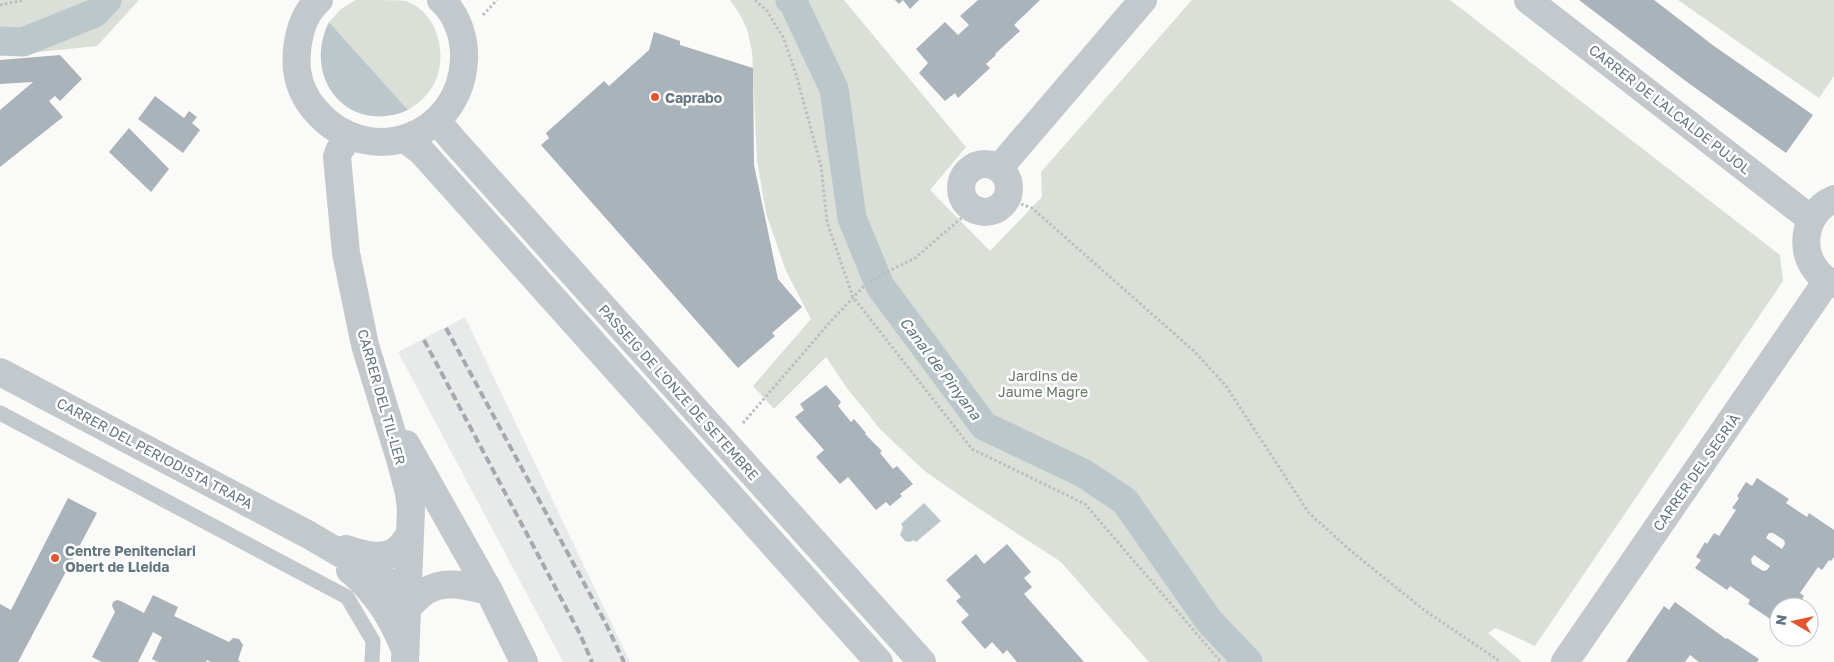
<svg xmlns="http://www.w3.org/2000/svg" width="1834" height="662" font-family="'Golos Text',sans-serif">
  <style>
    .built { fill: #e8e9e9 }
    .green { fill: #dadfd7 }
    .water { fill: #bbc7cb }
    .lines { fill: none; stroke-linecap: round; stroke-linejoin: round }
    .canal { stroke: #bbc7cb; stroke-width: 29 }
    .building { fill: #aab3b9; fill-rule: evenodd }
    .path { stroke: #bbbfc2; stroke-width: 3; stroke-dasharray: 2.5 2.5; stroke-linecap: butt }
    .service { stroke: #c3c8cc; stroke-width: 15 }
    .minor { stroke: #c3c8cc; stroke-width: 28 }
    .rail { stroke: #a2aab0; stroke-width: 4; stroke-dasharray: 8 4; stroke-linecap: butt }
    .poi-dot { fill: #e4572e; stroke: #fff; stroke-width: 2 }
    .labels { text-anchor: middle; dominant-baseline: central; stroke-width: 5; stroke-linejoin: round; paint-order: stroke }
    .poi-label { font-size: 14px; font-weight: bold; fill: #657683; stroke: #fff; text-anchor: start }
    .street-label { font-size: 14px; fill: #657683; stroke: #fff }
    .park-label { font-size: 14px; fill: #687a64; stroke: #fff }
    .water-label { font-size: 15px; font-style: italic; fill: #60757c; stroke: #fff }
  </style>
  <rect width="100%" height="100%" fill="#fafaf8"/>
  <path class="built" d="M 465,317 L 630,662 L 563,662 L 398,352 Z"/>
  <path class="green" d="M 0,0 L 139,0 L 97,46 L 0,56 Z
    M 356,0 C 367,0 397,0 406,1 C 440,13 450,61 431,89 C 425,98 417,104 408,110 L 329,22 L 341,9 Z
    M 730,0 L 844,0 L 966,147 L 930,190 L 990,251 L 1042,197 L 1041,172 L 1192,0 L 1450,0 L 1780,255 L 1783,281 L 1535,646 L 1496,628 L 1488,633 L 1522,662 L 1149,662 L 1061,562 L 975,506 L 926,472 L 902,450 L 879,428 L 865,410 L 849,391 L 826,357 L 774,409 L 753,386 L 811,319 L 786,271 L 766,213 L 757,160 L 752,51 L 747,29 L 739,13 Z
    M 1678,0 L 1834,0 L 1834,76 L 1819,98 Z"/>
  <path class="water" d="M 329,22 L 408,110 C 349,136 301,79 329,22 Z
    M 924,503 L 941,521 L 916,542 L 914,540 L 910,542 L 905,541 L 900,535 L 903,527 L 901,524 Z"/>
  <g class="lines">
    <path class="canal" d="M 790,0 L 793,2 L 834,89 L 852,218 L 880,286 L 984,426 L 1083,473 L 1125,501 L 1209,621 L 1248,662
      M 0,41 L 23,42 L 95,13 L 107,0"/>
  </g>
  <path class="building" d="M 895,0 L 919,0 L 910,9 L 903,0 L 899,4 Z
    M 978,0 L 1040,0 L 1014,25 L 1020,31 L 995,54 L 996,55 L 986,64 L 990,68 L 958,98 L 955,93 L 945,101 L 919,73 L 928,63 L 916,49 L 945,22 L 958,35 L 969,25 L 960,16 Z
    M 1579,0 L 1654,0 L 1714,46 L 1813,115 L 1786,153 L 1687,82 Z
    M 654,32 L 680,41 L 680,45 L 753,68 L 754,165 L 778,279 L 802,307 L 772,333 L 775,336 L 738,368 L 541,145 L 549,138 L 546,133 L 604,81 L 609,86 L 649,50 Z
    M 60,55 L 82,79 L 60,101 L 55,96 L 49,101 L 63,117 L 0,167 L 0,110 L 33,82 L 0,84 L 0,60 Z
    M 155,96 L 184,118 L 189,111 L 197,117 L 192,123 L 200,130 L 183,153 L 138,119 Z
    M 129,128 L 169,169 L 151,192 L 109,152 Z
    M 826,385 L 841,402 L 838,406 L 851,422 L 854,419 L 866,433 L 865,434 L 882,451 L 880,453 L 893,469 L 897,466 L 913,484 L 900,494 L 902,496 L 890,506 L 886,502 L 876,510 L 848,477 L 840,484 L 816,457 L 824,450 L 795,417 L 804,410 L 800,404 Z
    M 1757,478 L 1789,499 L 1786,503 L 1807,517 L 1809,513 L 1834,530 L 1834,557 L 1831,561 L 1829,560 L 1822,570 L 1818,567 L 1800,593 L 1804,596 L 1798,606 L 1799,607 L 1779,607 L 1779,625 L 1748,604 L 1750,600 L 1730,586 L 1727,590 L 1695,568 L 1701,560 L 1696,557 L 1705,542 L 1707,544 L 1714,533 L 1719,536 L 1736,510 L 1732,508 L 1739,498 L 1737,496 L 1746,482 L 1752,486 ZM 1769,533 L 1773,533 L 1784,540 L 1785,544 L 1782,549 L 1766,538 ZM 1754,555 L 1770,566 L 1767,570 L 1763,571 L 1752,564 L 1751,559 Z
    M 68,498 L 97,513 L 18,662 L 0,662 L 0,604 L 11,610 Z
    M 1007,544 L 1031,572 L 1024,578 L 1032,587 L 1024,594 L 1084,662 L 1017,662 L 1007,650 L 1003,654 L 992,642 L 985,649 L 961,622 L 969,615 L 956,601 L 961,597 L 946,580 L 976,554 L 984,564 Z
    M 153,595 L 178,607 L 174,616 L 229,642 L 233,638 L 239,639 L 243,645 L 238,660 L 241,662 L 211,662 L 207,660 L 206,662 L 158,662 L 152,659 L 162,637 L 153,632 L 138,662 L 102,662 L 92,657 L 115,612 L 112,606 L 113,602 L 117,600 L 121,601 L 144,613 Z
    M 1675,602 L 1726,639 L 1727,638 L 1759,659 L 1757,662 L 1699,662 L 1690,655 L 1685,662 L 1626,662 L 1664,606 L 1669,610 Z"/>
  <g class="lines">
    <path class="path" d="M 755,0 L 767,11 L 783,37 L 796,74 L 821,166 L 827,222 L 853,297 L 972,449 L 1085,504 L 1221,662
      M 0,5 L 24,0
      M 483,15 L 497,0
      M 1007,199 L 1032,208 L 1194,351 L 1226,386 L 1309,513 L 1351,551 L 1424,610 L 1501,662
      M 743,423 L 831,321 L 864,286 L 883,274 L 915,258 L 972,209"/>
    <path class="service" d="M 0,413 L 347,597 L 373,641 L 372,662"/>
    <path class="minor" d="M 319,0 C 300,16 295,47 297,70 C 299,85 306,100 316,111 C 368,171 461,138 464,59 C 465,38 457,14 441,0
      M 1528,0 L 1811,219
      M 437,121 L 454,141 L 922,662
      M 349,136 L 339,151 L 337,157 L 346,253 L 365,345 L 400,459 L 409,493 L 411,509 L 410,534 L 405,662
      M 405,139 L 422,152 L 879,662
      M961 188a24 24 0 1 1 48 0a24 24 0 1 1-48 0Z
      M 999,168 L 1143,0
      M 1834,199 C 1797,215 1797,268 1834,284
      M 0,372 L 309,535 L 394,585 L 408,589
      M 406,444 L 489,591 L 524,662
      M 346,549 C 360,554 380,560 394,552 C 401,548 406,540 410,534
      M 350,570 C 376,592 391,616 404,647
      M 408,607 C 413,602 419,595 426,591 C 445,579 468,586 489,591
      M 1565,662 L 1827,281"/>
    <path class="rail" d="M 446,328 L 605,622 L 624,662
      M 424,340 L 580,634 L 592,662"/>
  </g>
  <g class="poi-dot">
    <circle cx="655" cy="97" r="5"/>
    <circle cx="55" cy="558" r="5"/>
  </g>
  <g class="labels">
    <g class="poi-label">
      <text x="665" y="97">Caprabo</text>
      <text x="65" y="550">Centre Penitenciari<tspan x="65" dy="16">Obert de Lleida</tspan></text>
    </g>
    <g class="street-label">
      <text transform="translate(1670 109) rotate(38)">CARRER DE L'ALCALDE PUJOL</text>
      <text transform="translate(679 392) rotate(48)">PASSEIG DE L'ONZE DE SETEMBRE</text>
      <text transform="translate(382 397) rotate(74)">CARRER DEL TIL·LER</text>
      <text transform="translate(155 453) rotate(28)">CARRER DEL PERIODISTA TRAPA</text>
      <text transform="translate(1696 472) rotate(-55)">CARRER DEL SEGRIÀ</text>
    </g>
    <g class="park-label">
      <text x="1043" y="375">Jardins de<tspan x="1043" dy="16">Jaume Magre</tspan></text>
    </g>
    <g class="water-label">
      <text transform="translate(941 368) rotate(53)">Canal de Pinyana</text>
    </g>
  </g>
  <g transform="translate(1794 622) rotate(279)"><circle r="24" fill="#ffffff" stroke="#c1c8cd"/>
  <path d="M0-4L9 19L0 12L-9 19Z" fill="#e4572e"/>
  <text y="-8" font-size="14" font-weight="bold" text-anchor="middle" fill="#657683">N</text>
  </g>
</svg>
